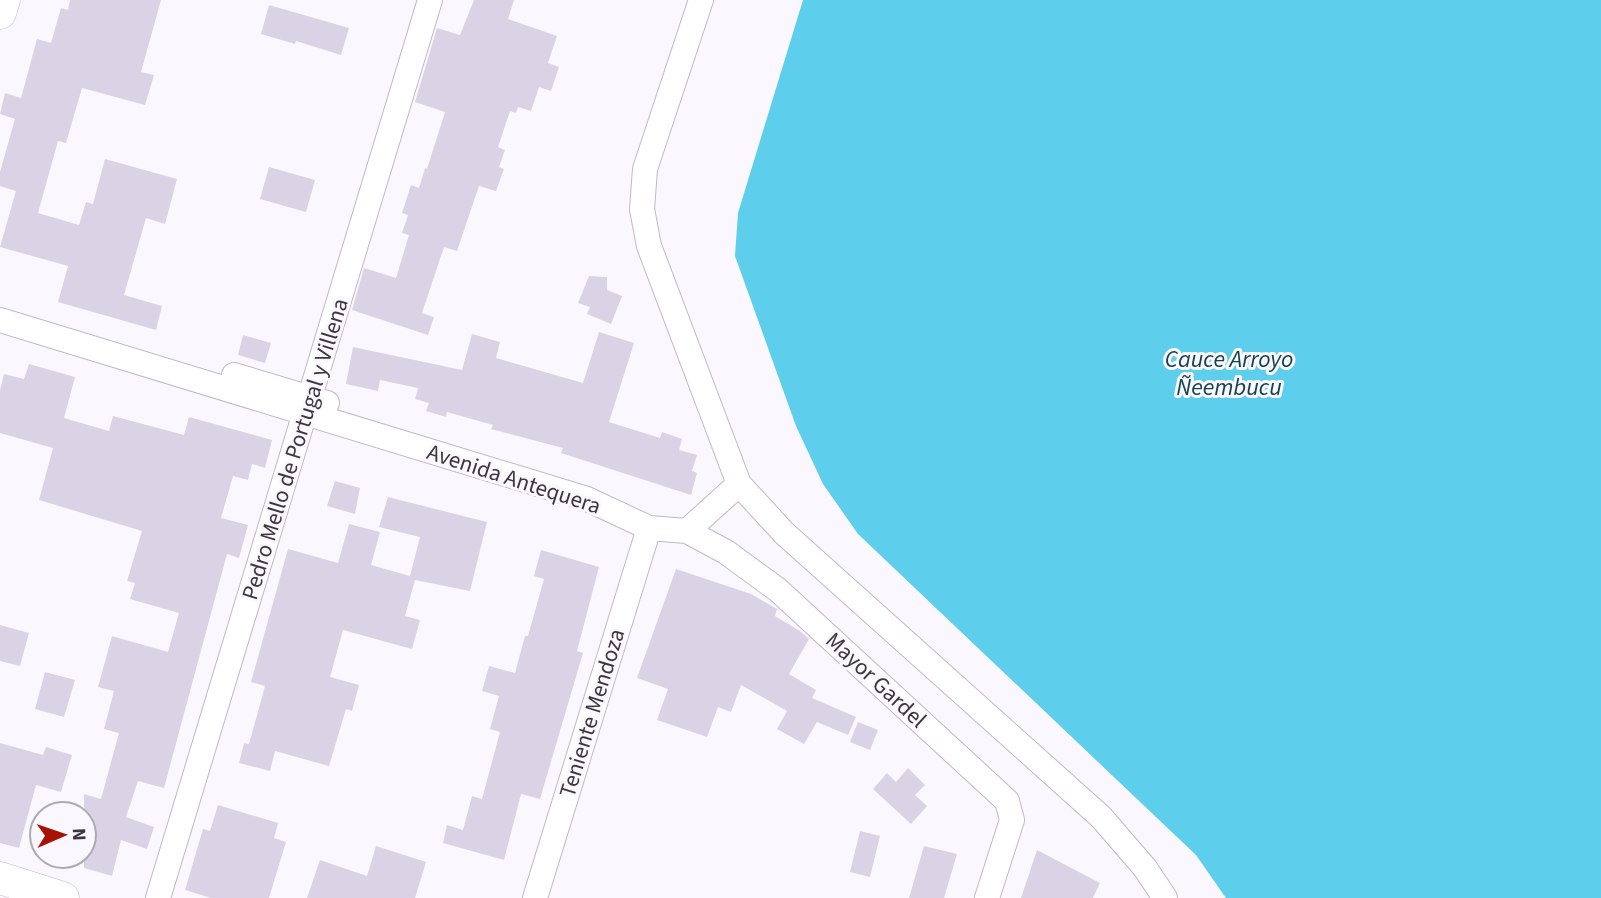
<svg xmlns="http://www.w3.org/2000/svg" width="1601" height="898" font-family="'Source Sans 3',sans-serif">
  <style>
    .water { fill: #5dceeb }
    .building { fill: #dad3e5 }
    .lines { fill: none; stroke-linecap: round; stroke-linejoin: round }
    .minor-casing { stroke: #c2b7c8; stroke-width: 26 }
    .major-casing { stroke: #c2b7c8; stroke-width: 33 }
    .minor { stroke: #fff; stroke-width: 24 }
    .major { stroke: #fff; stroke-width: 32 }
    .labels { text-anchor: middle; dominant-baseline: central; stroke-width: 6; stroke-linejoin: round; paint-order: stroke }
    .street-label { font-size: 23px; fill: #3b373d; stroke: #fbf7fe }
    .water-label { font-size: 24px; font-style: italic; fill: #114450; stroke: #fbf7fe }
  </style>
  <rect width="100%" height="100%" fill="#fbf7fe"/>
  <path class="water" d="M 803,0 L 1601,0 L 1601,898 L 1226,898 L 1196,855 L 858,534 L 823,484 L 796,426 L 735,256 L 738,213 Z"/>
  <path class="building" d="M 70,0 L 161,0 L 141,72 L 154,75 L 145,105 L 82,88 L 66,143 L 58,141 L 38,213 L 79,225 L 86,202 L 93,204 L 105,159 L 177,179 L 165,224 L 146,218 L 124,295 L 162,306 L 156,330 L 58,302 L 68,266 L 0,247 L 16,191 L 0,186 L 0,172 L 15,119 L 0,114 L 5,93 L 21,98 L 37,39 L 51,43 L 61,8 L 68,10 Z
    M 474,0 L 514,0 L 508,19 L 557,36 L 548,63 L 559,67 L 551,91 L 539,87 L 531,111 L 518,107 L 516,113 L 510,111 L 498,147 L 505,150 L 499,167 L 504,169 L 496,191 L 479,186 L 457,251 L 444,247 L 422,313 L 434,317 L 428,335 L 352,310 L 364,268 L 396,278 L 409,235 L 402,233 L 408,215 L 402,213 L 411,185 L 419,188 L 425,168 L 427,169 L 445,112 L 415,102 L 437,28 L 460,35 Z
    M 269,5 L 349,28 L 341,55 L 296,41 L 295,44 L 261,34 Z
    M 269,167 L 315,180 L 306,212 L 260,199 Z
    M 589,276 L 607,277 L 607,290 L 622,296 L 611,324 L 587,314 L 590,307 L 578,303 Z
    M 599,332 L 634,343 L 609,422 L 660,438 L 662,432 L 682,439 L 679,450 L 697,455 L 692,471 L 697,473 L 691,495 L 561,453 L 563,448 L 491,429 L 493,425 L 447,412 L 446,417 L 426,411 L 429,403 L 415,399 L 418,388 L 380,380 L 378,391 L 346,384 L 353,347 L 462,370 L 472,334 L 500,342 L 496,358 L 583,383 Z
    M 243,335 L 271,343 L 265,363 L 238,355 Z
    M 29,364 L 75,377 L 64,418 L 109,431 L 113,416 L 184,435 L 189,417 L 272,440 L 265,468 L 252,464 L 248,480 L 233,476 L 221,518 L 248,525 L 239,558 L 227,554 L 164,788 L 138,781 L 126,817 L 154,827 L 147,849 L 121,840 L 112,876 L 84,868 L 84,794 L 101,799 L 119,733 L 104,729 L 114,691 L 98,687 L 112,636 L 168,652 L 179,613 L 130,599 L 135,583 L 127,581 L 142,531 L 39,500 L 53,448 L 0,433 L 0,390 L 4,374 L 24,379 Z
    M 335,481 L 360,488 L 355,514 L 327,506 Z
    M 388,497 L 487,522 L 470,591 L 415,580 L 405,616 L 420,620 L 412,649 L 343,630 L 330,677 L 359,685 L 352,711 L 346,709 L 329,766 L 275,751 L 270,771 L 239,763 L 244,743 L 249,744 L 265,686 L 251,682 L 288,549 L 338,563 L 349,524 L 380,532 L 371,565 L 410,576 L 420,537 L 379,527 Z
    M 541,550 L 599,567 L 577,651 L 583,653 L 540,799 L 521,794 L 504,860 L 443,843 L 447,825 L 463,830 L 472,796 L 482,799 L 500,732 L 490,729 L 499,696 L 482,691 L 489,666 L 515,673 L 525,636 L 528,636 L 544,579 L 534,576 Z
    M 676,569 L 751,594 L 777,609 L 775,616 L 800,631 L 809,639 L 789,674 L 816,690 L 812,698 L 856,717 L 848,735 L 817,722 L 804,744 L 777,729 L 787,711 L 741,685 L 731,712 L 718,707 L 707,737 L 657,720 L 668,689 L 637,678 Z
    M 0,625 L 29,633 L 20,666 L 0,661 Z
    M 45,672 L 75,680 L 64,717 L 35,709 Z
    M 858,722 L 878,730 L 870,750 L 850,742 Z
    M 0,743 L 43,755 L 46,747 L 72,755 L 61,792 L 36,785 L 19,848 L 0,843 Z
    M 908,768 L 925,785 L 915,795 L 927,806 L 911,824 L 873,789 L 887,773 L 896,782 Z
    M 218,805 L 278,823 L 274,838 L 286,842 L 269,898 L 211,898 L 185,890 L 203,829 L 210,831 Z
    M 860,831 L 880,836 L 870,877 L 850,872 Z
    M 376,846 L 426,862 L 415,898 L 307,898 L 320,860 L 367,876 Z
    M 924,846 L 957,854 L 944,898 L 909,898 Z
    M 1037,850 L 1100,883 L 1093,898 L 1021,898 Z"/>
  <g class="lines">
    <g class="minor-casing">
      <path id="minor" d="M 701,0 L 645,169 L 642,209 L 649,246 L 739,484 L 784,533 L 1101,817 L 1145,868 L 1165,898
        M 0,320 L 587,499 L 649,528 L 687,531 L 726,552 L 778,590 L 1007,801 L 1012,820 L 987,898
        M 234,375 L 327,403
        M 687,531 L 739,484
        M 158,898 L 430,0
        M 535,898 L 649,528"/>
    </g>
    <g class="major-casing">
      <path id="major" d="M 0,13 L 4,0
        M 0,878 L 63,898"/>
    </g>
    <use href="#minor" class="minor"/>
    <use href="#major" class="major"/>
  </g>
  <g class="labels">
    <g class="street-label">
      <text transform="translate(295 449) rotate(-73)">Pedro Mello de Portugal y Villena</text>
      <text transform="translate(514 479) rotate(18)">Avenida Antequera</text>
      <text transform="translate(876 680) rotate(43)">Mayor Gardel</text>
      <text transform="translate(592 713) rotate(-73)">Teniente Mendoza</text>
    </g>
    <g class="water-label">
      <text x="1229" y="359">Cauce Arroyo<tspan x="1229" dy="28">Ñeembucu</tspan></text>
    </g>
  </g>
  <g transform="translate(63 835) rotate(88)"><circle r="33" fill="#fbf7fe" stroke="#aeaab1" stroke-width="2"/>
  <path d="M0-5L12 26L0 18L-12 26Z" fill="#a61304"/>
  <text y="-10" font-size="19" font-weight="bold" text-anchor="middle" fill="#3b373d">N</text>
  </g>
</svg>
